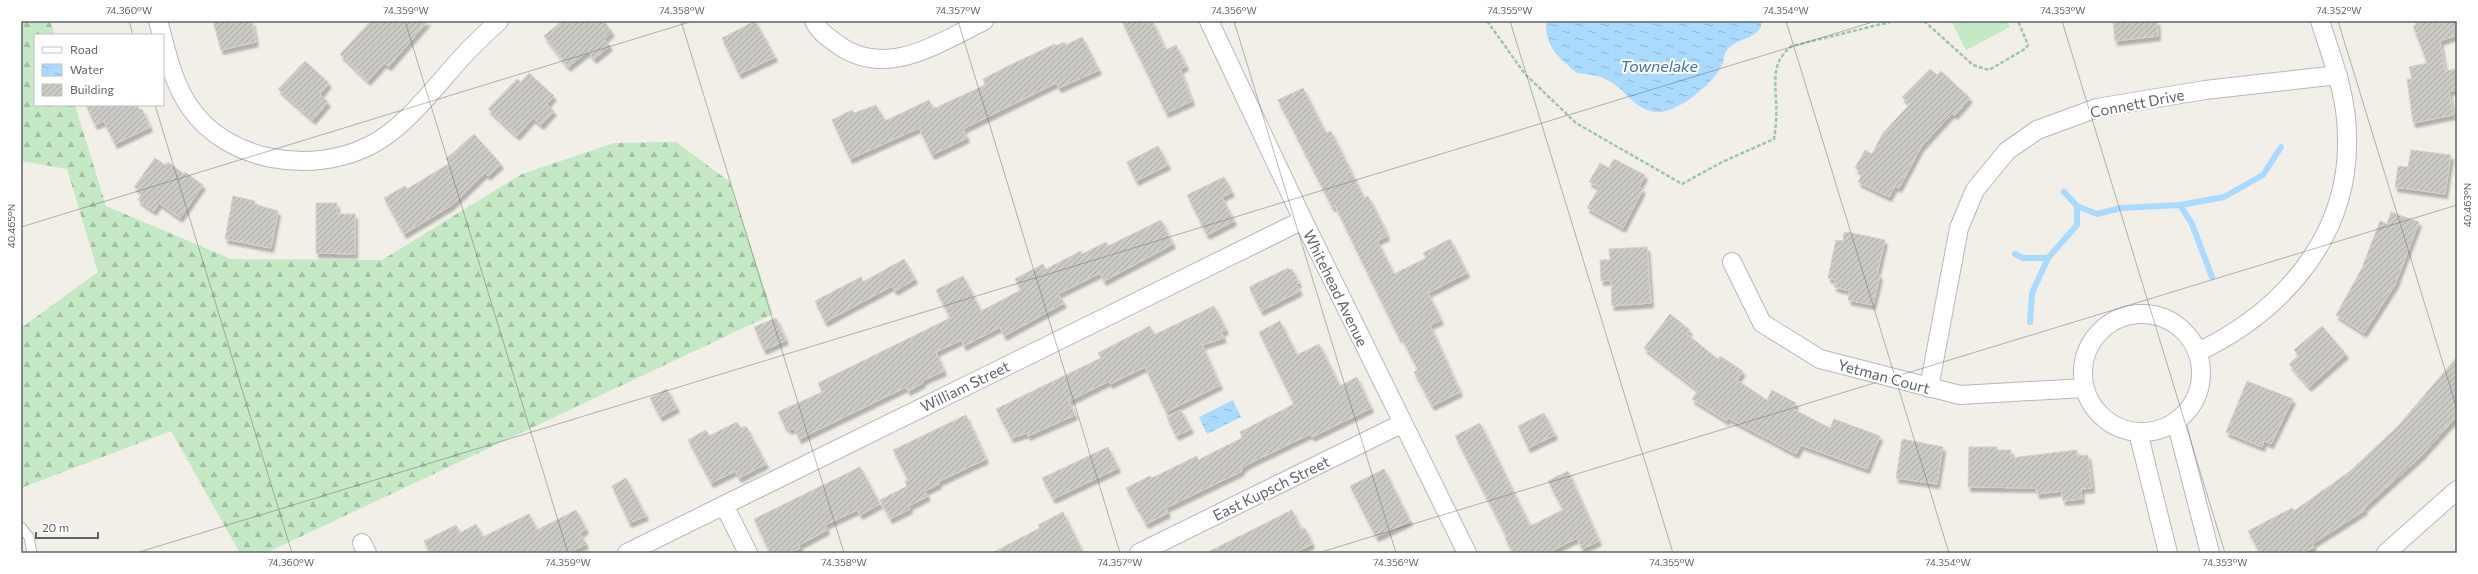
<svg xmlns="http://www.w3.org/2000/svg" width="2478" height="574" font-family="Commissioner,sans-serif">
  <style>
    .forest { fill: url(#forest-firs) }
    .park { fill: #c5e8c5 }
    .water { fill: url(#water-ripples) }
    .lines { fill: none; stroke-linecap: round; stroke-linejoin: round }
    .stream { stroke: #aadaff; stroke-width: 6 }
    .building { fill: url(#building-hatch); stroke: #d6d1c6; filter: url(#shadow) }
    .service-casing { stroke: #b5b8bc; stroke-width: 11 }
    .minor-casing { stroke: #b5b8bc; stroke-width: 20 }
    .path { stroke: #9cc7a9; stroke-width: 2.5; stroke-dasharray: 4 2; stroke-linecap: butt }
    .service { stroke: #fff; stroke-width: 9 }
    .minor { stroke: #fff; stroke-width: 18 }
    .ticks { fill: none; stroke: #5f6368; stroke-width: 1; stroke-opacity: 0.45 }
    .labels { text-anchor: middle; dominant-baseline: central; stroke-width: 4; stroke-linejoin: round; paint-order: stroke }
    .street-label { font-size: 15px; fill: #5f6368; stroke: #fff }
    .water-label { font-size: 16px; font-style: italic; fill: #4174aa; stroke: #fff }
    .neatline { fill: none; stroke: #5f6368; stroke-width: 1.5 }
    .ticks-label { font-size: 10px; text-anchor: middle; fill: #5f6368 }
  </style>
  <defs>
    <pattern id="forest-firs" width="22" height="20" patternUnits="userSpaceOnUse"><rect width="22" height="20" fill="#c5e8c5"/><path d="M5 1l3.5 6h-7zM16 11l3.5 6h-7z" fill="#a3c0a4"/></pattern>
    <pattern id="water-ripples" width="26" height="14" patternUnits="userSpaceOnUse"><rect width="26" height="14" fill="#aadaff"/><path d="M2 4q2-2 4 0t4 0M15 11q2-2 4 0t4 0" fill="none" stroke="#8eb4d2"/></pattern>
    <pattern id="building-hatch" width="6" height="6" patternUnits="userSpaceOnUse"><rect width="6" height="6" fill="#cccac5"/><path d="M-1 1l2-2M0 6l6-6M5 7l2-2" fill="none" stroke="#a9a8a4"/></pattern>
    <filter id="shadow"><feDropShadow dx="2.5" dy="4.5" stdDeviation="1" flood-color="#0004"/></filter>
  </defs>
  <rect width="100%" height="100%" fill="#f1efe8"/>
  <path class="forest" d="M 21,21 L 50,21 L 55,35 L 35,35 L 35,105 L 75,105 L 106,206 L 231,259 L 382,260 L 522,174 L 614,143 L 676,142 L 730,182 L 773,314 L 266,553 L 240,553 L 171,431 L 21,488 L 21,328 L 98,272 L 67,169 L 21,161 Z"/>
  <path class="park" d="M 1951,21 L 2007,21 L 2010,27 L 1966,50 Z"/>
  <path class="water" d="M 1546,21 L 1761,21 L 1761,27 C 1751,41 1743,37 1731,46 C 1723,51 1725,60 1721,67 C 1712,84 1679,112 1659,112 C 1636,112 1628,92 1611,82 C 1600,75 1591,75 1579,73 C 1576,73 1572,69 1570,67 C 1554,54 1545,42 1546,21 Z
    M 1233,400 L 1241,417 L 1207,434 L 1199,417 Z"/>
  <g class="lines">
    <path class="stream" d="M 2180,205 L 2224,197 L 2263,175 L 2281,147
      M 2077,206 L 2097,214 L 2121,208 L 2180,205 L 2192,224 L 2212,277
      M 2015,254 L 2023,258 L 2048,258
      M 2030,322 L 2032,293 L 2048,258 L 2077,225 L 2077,206 L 2064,192"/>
  </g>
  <path class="building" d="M 213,21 L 252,21 L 256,42 L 221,50 Z
    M 371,21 L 428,21 L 389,66 L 384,63 L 368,81 L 340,54 Z
    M 562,21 L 604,21 L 612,32 L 604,39 L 610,46 L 594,59 L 588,51 L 568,67 L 544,36 Z
    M 755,21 L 775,57 L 739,74 L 722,38 Z
    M 1122,21 L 1152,21 L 1166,50 L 1176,45 L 1186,66 L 1180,69 L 1192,101 L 1166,113 Z
    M 2113,21 L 2157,21 L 2158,36 L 2115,41 Z
    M 2415,21 L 2457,21 L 2457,35 L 2440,41 L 2445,71 L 2455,69 L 2457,90 L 2449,91 L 2453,115 L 2413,123 L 2407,79 L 2412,79 L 2409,67 L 2427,63 L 2413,26 L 2416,25 Z
    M 1082,37 L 1099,70 L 1059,88 L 1056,83 L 963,129 L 967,138 L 932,155 L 919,128 L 850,159 L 832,120 L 852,110 L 854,113 L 876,105 L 885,121 L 929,100 L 933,109 L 985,85 L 983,79 L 1008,66 L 1055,44 L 1056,46 L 1064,42 L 1066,45 Z
    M 305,61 L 329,83 L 320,94 L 328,102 L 313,120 L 278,89 Z
    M 1930,69 L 1937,75 L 1941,71 L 1970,98 L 1955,115 L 1952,113 L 1921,147 L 1899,188 L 1895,186 L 1889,197 L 1858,182 L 1863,173 L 1855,168 L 1865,150 L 1872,154 L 1883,133 L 1910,104 L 1902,97 Z
    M 529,73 L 554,96 L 547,104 L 554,111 L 541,125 L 533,118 L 517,136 L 488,109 L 517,79 L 521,82 Z
    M 1303,88 L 1326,133 L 1331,131 L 1364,198 L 1368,196 L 1383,225 L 1387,236 L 1377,241 L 1394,274 L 1426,258 L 1423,253 L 1450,239 L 1467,273 L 1428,293 L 1441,320 L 1430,325 L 1460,392 L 1432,406 L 1414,372 L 1418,370 L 1401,337 L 1399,338 L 1335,206 L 1332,207 L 1278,100 Z
    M 86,105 L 137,105 L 140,110 L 142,109 L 150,127 L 115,144 L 104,121 L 95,125 Z
    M 474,134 L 501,164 L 488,176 L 485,173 L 452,205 L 404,234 L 384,198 L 405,186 L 407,189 L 450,163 L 446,159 Z
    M 1158,146 L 1168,165 L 1136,181 L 1127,162 Z
    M 2411,150 L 2451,155 L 2445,194 L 2395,187 L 2398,166 L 2408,167 Z
    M 155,158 L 165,165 L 168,162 L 184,174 L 185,172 L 203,185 L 180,218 L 159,203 L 154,211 L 138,200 L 142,192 L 134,187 Z
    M 1614,159 L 1645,175 L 1639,187 L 1643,189 L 1623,228 L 1587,208 L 1599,187 L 1589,182 L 1600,163 L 1609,168 Z
    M 1224,177 L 1232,192 L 1222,197 L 1234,221 L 1207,235 L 1187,195 Z
    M 233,196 L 255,201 L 254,204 L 278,211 L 271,248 L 225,239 Z
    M 316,203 L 337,203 L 337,214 L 355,214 L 355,254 L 316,253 Z
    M 2391,212 L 2419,222 L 2395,285 L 2364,333 L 2336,315 L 2362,268 L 2380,221 L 2387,224 Z
    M 1161,220 L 1173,244 L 1104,281 L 1100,273 L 1058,294 L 1064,303 L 1004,336 L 1000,327 L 964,346 L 961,340 L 936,352 L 944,371 L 922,381 L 923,383 L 908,391 L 906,387 L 799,439 L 794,428 L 789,430 L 787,426 L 785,427 L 778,412 L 822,392 L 818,383 L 950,318 L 936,290 L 963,276 L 981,311 L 1021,290 L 1015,279 L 1043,264 L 1046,269 L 1081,251 L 1082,254 L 1106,242 L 1108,246 Z
    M 1848,232 L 1885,240 L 1877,274 L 1880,275 L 1873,305 L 1848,300 L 1850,291 L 1834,287 L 1836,280 L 1828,278 L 1836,240 L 1843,241 L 1844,233 Z
    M 1647,247 L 1651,303 L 1612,306 L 1611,280 L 1601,281 L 1600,260 L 1610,260 L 1609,249 Z
    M 904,259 L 915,279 L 895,291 L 892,286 L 825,322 L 815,301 L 861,277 L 863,282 Z
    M 1288,268 L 1290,270 L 1292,269 L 1299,283 L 1296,284 L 1300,291 L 1261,311 L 1249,287 Z
    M 1214,306 L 1226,330 L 1221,332 L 1224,338 L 1202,345 L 1220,385 L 1166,412 L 1145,367 L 1110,384 L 1109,381 L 1069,401 L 1075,415 L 1028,436 L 1027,433 L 1011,438 L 996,409 L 1101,358 L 1098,353 L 1150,326 L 1154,335 Z
    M 1670,314 L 1690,330 L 1687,334 L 1718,359 L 1720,356 L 1743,371 L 1737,380 L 1767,400 L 1772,390 L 1796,403 L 1793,409 L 1830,428 L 1834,419 L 1880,436 L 1867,469 L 1801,445 L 1796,454 L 1728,418 L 1727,421 L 1692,399 L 1698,390 L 1644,348 Z
    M 776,318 L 786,340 L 764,350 L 754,327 Z
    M 1280,321 L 1297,355 L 1319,344 L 1340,386 L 1357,377 L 1371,408 L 1312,437 L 1310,434 L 1248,464 L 1241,469 L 1242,471 L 1166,508 L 1168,513 L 1146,524 L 1126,488 L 1150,476 L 1152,478 L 1197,456 L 1198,460 L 1242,438 L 1240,432 L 1294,404 L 1259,332 Z
    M 2322,326 L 2346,354 L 2309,387 L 2289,364 L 2299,355 L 2294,350 Z
    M 2457,357 L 2457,416 L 2421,456 L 2364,508 L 2365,510 L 2312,544 L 2314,547 L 2302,553 L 2260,553 L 2248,531 L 2292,508 L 2294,511 L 2349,472 L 2398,426 Z
    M 2247,381 L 2293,399 L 2271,444 L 2264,441 L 2262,447 L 2226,432 Z
    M 667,389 L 677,408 L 660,417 L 650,398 Z
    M 1181,410 L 1191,429 L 1176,436 L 1167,417 Z
    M 1544,413 L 1555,435 L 1528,448 L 1518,426 Z
    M 966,415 L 986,459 L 938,482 L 939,484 L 925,491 L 928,496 L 909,506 L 910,509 L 890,519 L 880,500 L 907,486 L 905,481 L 908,480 L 893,450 Z
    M 737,422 L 741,428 L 746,426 L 766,464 L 739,478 L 735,471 L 711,483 L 688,440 L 706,430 L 709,436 Z
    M 1480,423 L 1530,526 L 1563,510 L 1548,481 L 1568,471 L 1599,541 L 1582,549 L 1577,538 L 1547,553 L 1513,553 L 1505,538 L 1507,538 L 1455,436 Z
    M 1902,439 L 1943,447 L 1937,484 L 1896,478 Z
    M 1108,447 L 1118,468 L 1053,499 L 1042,478 Z
    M 1969,447 L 1997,447 L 1997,450 L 2011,450 L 2011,458 L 2077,450 L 2077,456 L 2088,455 L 2092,488 L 2081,489 L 2082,499 L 2063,501 L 2062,491 L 2037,494 L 2036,488 L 1968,487 Z
    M 860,467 L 880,504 L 860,515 L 857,510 L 825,525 L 827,530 L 799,545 L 800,548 L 789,553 L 770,553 L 754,519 Z
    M 1384,469 L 1410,521 L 1376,537 L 1350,486 Z
    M 626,478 L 646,516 L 629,523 L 612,486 Z
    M 576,510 L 586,529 L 580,533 L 586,544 L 568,553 L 430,553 L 424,541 L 456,525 L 460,533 L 476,524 L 483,537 L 529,514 L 537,530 Z
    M 1292,510 L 1301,530 L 1305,528 L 1312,544 L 1294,553 L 1206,553 Z
    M 1063,512 L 1083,553 L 992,553 L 1040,528 L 1038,525 Z"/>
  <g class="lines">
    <g class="service-casing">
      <path id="service" d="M 21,527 L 29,537 L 32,553"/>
    </g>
    <g class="minor-casing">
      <path id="minor" d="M 158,21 L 162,35
        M 814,21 C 819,32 828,37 837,44 C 886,80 938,43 984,21
        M 1209,21 L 1303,220 L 1467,553
        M 163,39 C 169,62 175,85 189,106 C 226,162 311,175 369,146 C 406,128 436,85 464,55 C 475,43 487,32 499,21
        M 1732,262 L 1762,323 L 1820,359 L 1960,395 L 2084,388
        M2083 373a59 59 0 1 1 118 0a59 59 0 1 1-118 0Z
        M 2198,352 C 2284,311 2350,235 2347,136 C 2347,96 2332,58 2320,21
        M 1929,388 L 1959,228 L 1975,190 L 2007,151 L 2037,130 L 2097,108 L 2205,90 L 2338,75
        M 2176,421 L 2210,553
        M 2138,432 L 2168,553
        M 724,505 L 748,553
        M 362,543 L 367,553
        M 627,553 L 1303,220
        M 1139,553 L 1403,423
        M 2386,553 L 2457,490"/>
    </g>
    <path class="path" d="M 1487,21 L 1525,74 L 1576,123 L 1682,184 L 1722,162 L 1774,139 C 1776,127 1777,113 1776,100 C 1775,79 1772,61 1792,46 L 1894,21
      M 1924,21 L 1973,65 L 1989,70 L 2025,49 L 2028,45 L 2018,21"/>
    <use href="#service" class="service"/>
    <use href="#minor" class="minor"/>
  </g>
  <path class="ticks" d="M 129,21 L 133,35M 405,21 L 568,553M 681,21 L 844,553M 958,21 L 1120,553M 1234,21 L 1396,553M 1510,21 L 1673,553M 1786,21 L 1949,553M 2062,21 L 2225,553M 2338,21 L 2457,409M 155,105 L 292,553M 21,227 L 693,21M 136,553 L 1876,21M 1318,553 L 2457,205"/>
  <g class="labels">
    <g class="street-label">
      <text transform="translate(2137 103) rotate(-11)">Connett Drive</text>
      <text transform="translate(1336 288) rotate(64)">Whitehead Avenue</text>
      <text transform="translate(1884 376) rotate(15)">Yetman Court</text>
      <text transform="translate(965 386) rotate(-26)">William Street</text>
      <text transform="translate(1271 488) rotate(-26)">East Kupsch Street</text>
    </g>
    <g class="water-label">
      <text x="1659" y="65">Townelake</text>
    </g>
  </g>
  <rect width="2478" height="574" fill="none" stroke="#ffffff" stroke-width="44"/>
  <rect x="34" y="34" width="130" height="72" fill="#ffffff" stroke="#bfc1c3"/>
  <rect x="42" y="47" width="20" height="6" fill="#ffffff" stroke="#bfc1c3"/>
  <text x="70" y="54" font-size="12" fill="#5f6368">Road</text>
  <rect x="42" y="64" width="20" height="12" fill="url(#water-ripples)" stroke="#bfc1c3"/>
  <text x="70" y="74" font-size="12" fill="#5f6368">Water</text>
  <rect x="42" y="84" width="20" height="12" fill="url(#building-hatch)" stroke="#bfc1c3"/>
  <text x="70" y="94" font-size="12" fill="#5f6368">Building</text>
  <path d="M36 532v6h62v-6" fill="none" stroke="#5f6368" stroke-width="2"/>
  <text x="42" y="532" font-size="12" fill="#5f6368" stroke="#ffffff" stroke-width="3" paint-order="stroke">20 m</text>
  <rect x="22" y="22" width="2434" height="530" class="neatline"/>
  <g class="ticks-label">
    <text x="129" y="14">74.360°W</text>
    <text x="406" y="14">74.359°W</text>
    <text x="682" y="14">74.358°W</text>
    <text x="958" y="14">74.357°W</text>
    <text x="1234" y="14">74.356°W</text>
    <text x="1510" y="14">74.355°W</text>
    <text x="1786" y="14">74.354°W</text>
    <text x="2063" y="14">74.353°W</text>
    <text x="2339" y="14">74.352°W</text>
    <text transform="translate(2467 205) rotate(-90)" y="4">40.463°N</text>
    <text transform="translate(11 226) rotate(-90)" y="4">40.465°N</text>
    <text x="291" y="566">74.360°W</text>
    <text x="568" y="566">74.359°W</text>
    <text x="844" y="566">74.358°W</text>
    <text x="1120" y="566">74.357°W</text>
    <text x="1396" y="566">74.356°W</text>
    <text x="1672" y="566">74.355°W</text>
    <text x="1948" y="566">74.354°W</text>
    <text x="2225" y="566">74.353°W</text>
  </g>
</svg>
